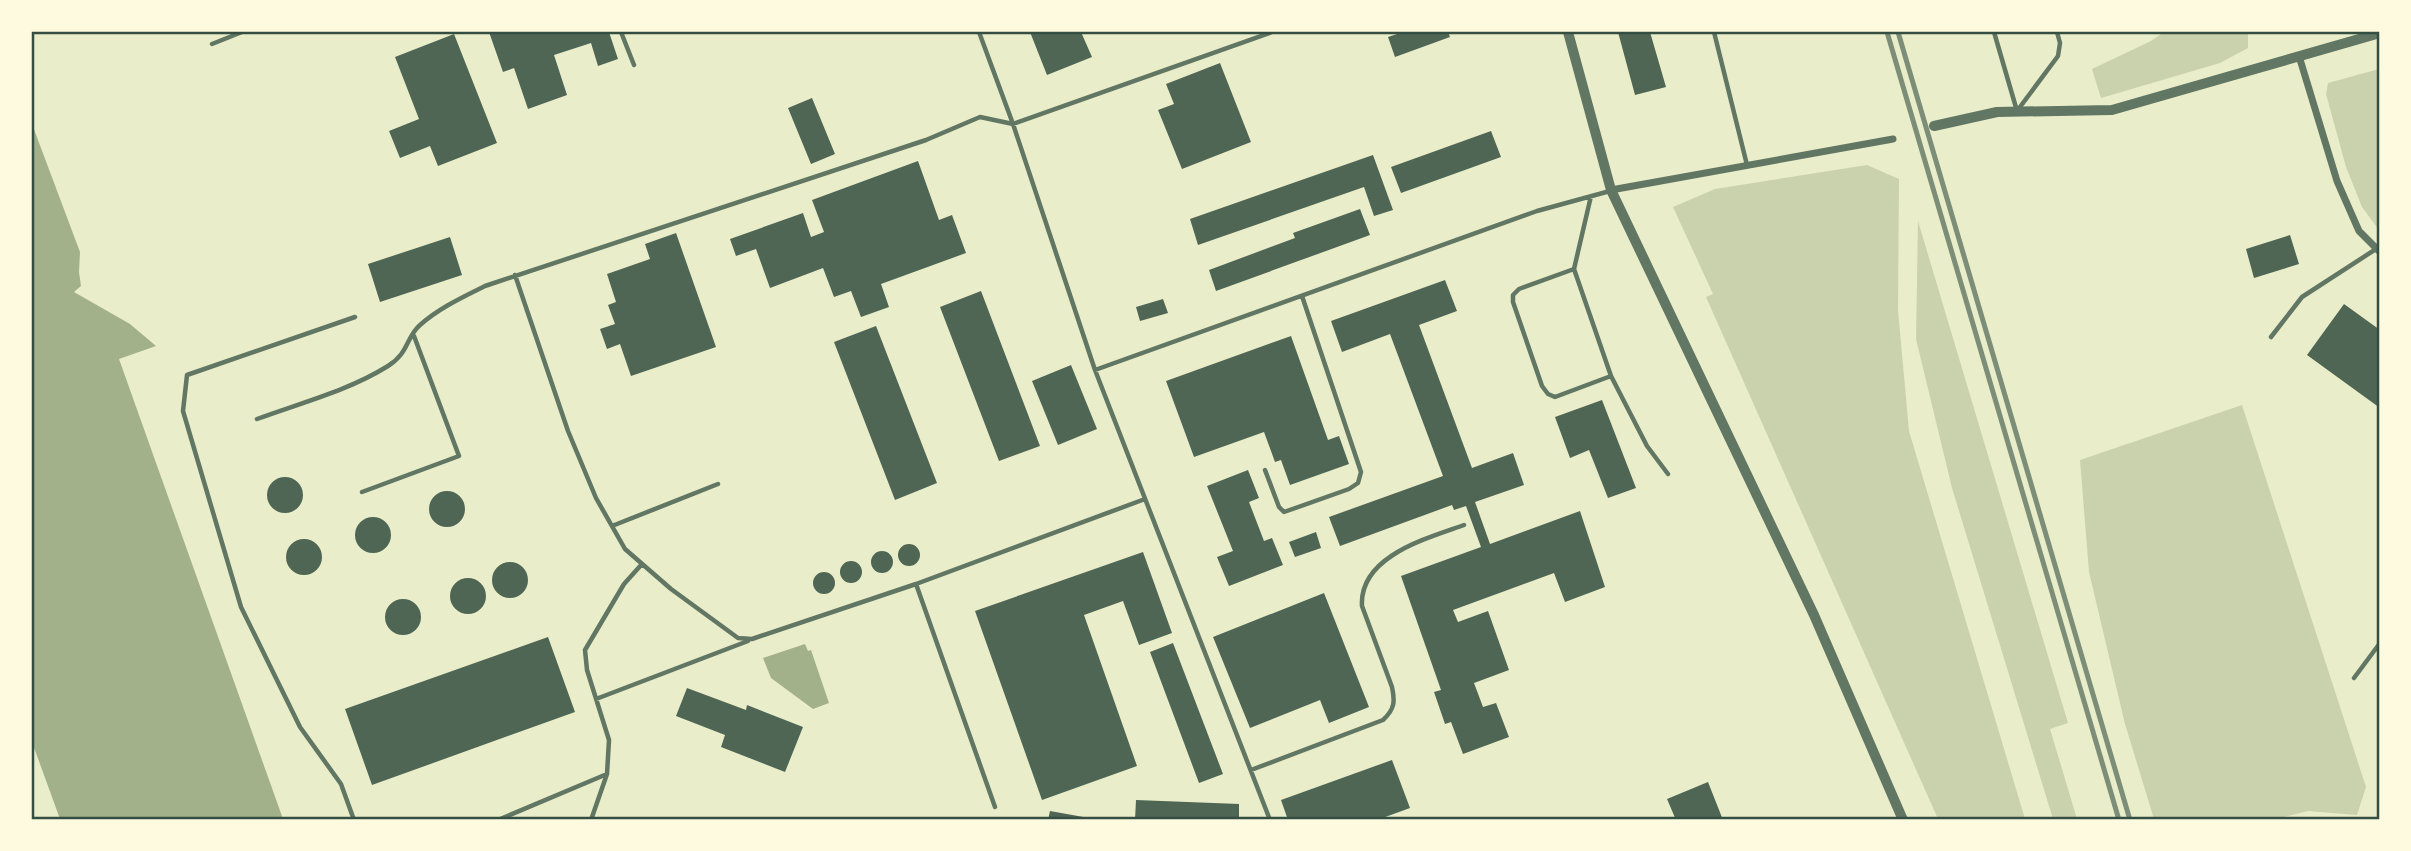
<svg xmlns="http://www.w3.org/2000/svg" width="2411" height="851" font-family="Manrope,sans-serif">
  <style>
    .green { fill: #cad2ad }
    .water { fill: #a3b18a }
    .building { fill: #4f6655 }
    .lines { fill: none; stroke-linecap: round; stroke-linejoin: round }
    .service { stroke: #617663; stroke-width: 4.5 }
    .minor { stroke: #617663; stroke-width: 7 }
    .tertiary { stroke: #617663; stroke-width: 10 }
    .rail { stroke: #7c8e77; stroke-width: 5 }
    .neatline { fill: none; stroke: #344e41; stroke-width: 2.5 }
  </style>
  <rect width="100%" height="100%" fill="#e9edc9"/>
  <path class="green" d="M 2164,32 L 2248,32 L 2248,48 L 2220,63 L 2101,98 L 2092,69 L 2151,41 Z
    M 2379,69 L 2380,69 L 2379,230 L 2362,207 L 2346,167 L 2326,94 L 2328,83 Z
    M 1867,165 L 1899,179 L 1898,310 L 1909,431 L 2025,819 L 1938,819 L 1706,297 L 1713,294 L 1673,207 L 1715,189 Z
    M 1918,221 L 2068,723 L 2050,729 L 2077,819 L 2053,819 L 1952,488 L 1916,339 Z
    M 2242,405 L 2366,787 L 2357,815 L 2308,811 L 2276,819 L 2154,819 L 2125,724 L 2089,572 L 2080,460 Z"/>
  <path class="water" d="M 32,124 L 80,252 L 79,272 L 81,286 L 74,292 L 130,324 L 156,346 L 119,359 L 283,819 L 60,819 L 32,742 Z
    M 805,644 L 808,651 L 811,650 L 829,703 L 813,709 L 771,678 L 763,658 Z"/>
  <path class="building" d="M 489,32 L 609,32 L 618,59 L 598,66 L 591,43 L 554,55 L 567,95 L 528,109 L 514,68 L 503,72 Z
    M 1030,32 L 1081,32 L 1092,57 L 1047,75 Z
    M 1403,32 L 1448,32 L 1450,37 L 1395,57 L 1388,37 Z
    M 1618,32 L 1650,32 L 1666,87 L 1635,95 Z
    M 454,34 L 497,143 L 438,166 L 430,146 L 400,158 L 389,131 L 419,119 L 395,57 Z
    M 1220,63 L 1251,142 L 1182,169 L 1158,110 L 1174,104 L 1166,84 Z
    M 812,98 L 835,154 L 811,164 L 788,108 Z
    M 1491,131 L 1501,157 L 1401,193 L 1391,167 Z
    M 1373,155 L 1393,210 L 1374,216 L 1364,187 L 1198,245 L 1190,219 Z
    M 918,161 L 939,220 L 952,215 L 966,253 L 881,284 L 889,307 L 861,317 L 851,291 L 834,297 L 823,268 L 770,288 L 756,249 L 736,256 L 730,239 L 803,213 L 811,237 L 824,232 L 812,200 Z
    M 1360,209 L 1370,235 L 1216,291 L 1209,270 L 1295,238 L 1293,233 Z
    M 676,233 L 716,347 L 631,376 L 620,344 L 607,349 L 600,329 L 615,324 L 608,305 L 616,302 L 607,274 L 650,259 L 645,244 Z
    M 2290,235 L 2299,264 L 2254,278 L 2246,249 Z
    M 450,237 L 462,275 L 380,302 L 368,264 Z
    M 1445,280 L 1457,311 L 1419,325 L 1472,468 L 1513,453 L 1524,485 L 1475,502 L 1490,544 L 1580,511 L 1605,587 L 1565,602 L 1554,573 L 1453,610 L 1458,622 L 1488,611 L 1509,670 L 1474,683 L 1483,707 L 1496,703 L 1509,737 L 1463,754 L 1451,722 L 1445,724 L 1434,692 L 1441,690 L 1401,576 L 1481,547 L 1466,506 L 1454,510 L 1452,505 L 1340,546 L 1329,517 L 1443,476 L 1390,334 L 1342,352 L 1331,321 Z
    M 981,291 L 1040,446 L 999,461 L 940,307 Z
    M 1163,299 L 1168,313 L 1140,321 L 1136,307 Z
    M 2344,304 L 2380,330 L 2380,408 L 2307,355 Z
    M 876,326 L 937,483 L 895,500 L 834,342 Z
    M 1291,336 L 1328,440 L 1339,436 L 1349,464 L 1290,485 L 1281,460 L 1275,462 L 1264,432 L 1194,457 L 1166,381 Z
    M 1071,365 L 1097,429 L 1058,445 L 1032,381 Z
    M 1602,400 L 1636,488 L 1608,498 L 1589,450 L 1570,458 L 1555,417 Z
    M 1248,470 L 1259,498 L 1249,502 L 1264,541 L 1272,538 L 1283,565 L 1229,586 L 1217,557 L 1233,551 L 1207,486 Z
    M267 495a18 18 0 1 1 36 0a18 18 0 1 1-36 0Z
    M429 509a18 18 0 1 1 36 0a18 18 0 1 1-36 0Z
    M355 535a18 18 0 1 1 36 0a18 18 0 1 1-36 0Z
    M 1316,532 L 1321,548 L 1295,557 L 1289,542 Z
    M286 557a18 18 0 1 1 36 0a18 18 0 1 1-36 0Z
    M898 555a11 11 0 1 1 22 0a11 11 0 1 1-22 0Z
    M871 562a11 11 0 1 1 22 0a11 11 0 1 1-22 0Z
    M 1143,552 L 1172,633 L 1139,645 L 1123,601 L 1084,615 L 1137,766 L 1042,800 L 975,611 Z
    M840 572a11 11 0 1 1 22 0a11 11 0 1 1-22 0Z
    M492 580a18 18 0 1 1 36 0a18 18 0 1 1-36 0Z
    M813 583a11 11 0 1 1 22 0a11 11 0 1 1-22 0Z
    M450 596a18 18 0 1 1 36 0a18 18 0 1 1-36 0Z
    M 1324,593 L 1369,707 L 1329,723 L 1320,700 L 1250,728 L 1213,637 Z
    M385 617a18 18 0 1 1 36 0a18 18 0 1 1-36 0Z
    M 548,637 L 575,712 L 372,785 L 345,709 Z
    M 1173,643 L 1223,774 L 1199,783 L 1150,652 Z
    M 687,688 L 746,710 L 747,705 L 803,727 L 785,772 L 721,747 L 725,735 L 676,716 Z
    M 1392,760 L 1410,808 L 1377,820 L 1288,820 L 1281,800 Z
    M 1708,782 L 1723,820 L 1676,820 L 1667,799 Z
    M 1136,800 L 1239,804 L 1239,820 L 1135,820 Z
    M 1050,811 L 1089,818 L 1089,820 L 1048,820 Z"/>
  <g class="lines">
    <path class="service" d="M 621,32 L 634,65
      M 979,32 L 1013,124 L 1095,370 L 1270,820
      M 1714,32 L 1747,165
      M 1994,32 L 2017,111 L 2058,56 L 2060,43 L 2057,32
      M 212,44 L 242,32
      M 1591,196 L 1574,269 L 1611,376 L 1647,446 L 1668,474
      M 1574,269 L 1519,289 L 1513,295 L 1513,302 L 1542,386 L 1548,394 L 1555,397 L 1611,376
      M 515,275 L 568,431 L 596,498 L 625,549 L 671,589 L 738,638 L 752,639 L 916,584
      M 2271,337 L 2302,297 L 2376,249
      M 1095,370 L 1537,211 L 1610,191
      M 257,419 C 300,403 348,391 388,366 C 409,353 406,337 420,325 C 439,308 463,297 485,286 L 926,140 L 980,117 L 1013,124 L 1272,32
      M 1265,470 L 1279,507 L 1284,512 L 1349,489 L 1358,483 L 1361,472 L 1302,296
      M 362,492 L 459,456 L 414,336
      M 612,526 L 718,484
      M 2354,678 L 2380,643
      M 596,699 L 748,641
      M 1251,770 L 1383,720 C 1395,709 1395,701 1392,687 L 1362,606 C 1359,556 1428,538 1464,525
      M 995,807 L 916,584 L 1145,499
      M 354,820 L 341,784 L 300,727 L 241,607 L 183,411 L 187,375 L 355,317
      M 498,820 L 607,774
      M 591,820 L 607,774 L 609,740 L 587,670 L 585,650 L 624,584 L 642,564"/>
    <path class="minor" d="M 2299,56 L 2337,181 L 2359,231 L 2380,252
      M 1611,190 L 1893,139"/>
    <path class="tertiary" d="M 1568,32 L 1611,190 L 1814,615 L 1903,820
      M 1934,126 L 1997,112 L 2112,110 L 2380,33"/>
    <path class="rail" d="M 1887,32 L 2119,820
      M 1898,32 L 2130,820"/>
  </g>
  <rect width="2411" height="851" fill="none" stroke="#fefae0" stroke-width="66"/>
  <rect x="33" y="33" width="2345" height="785" class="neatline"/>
</svg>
